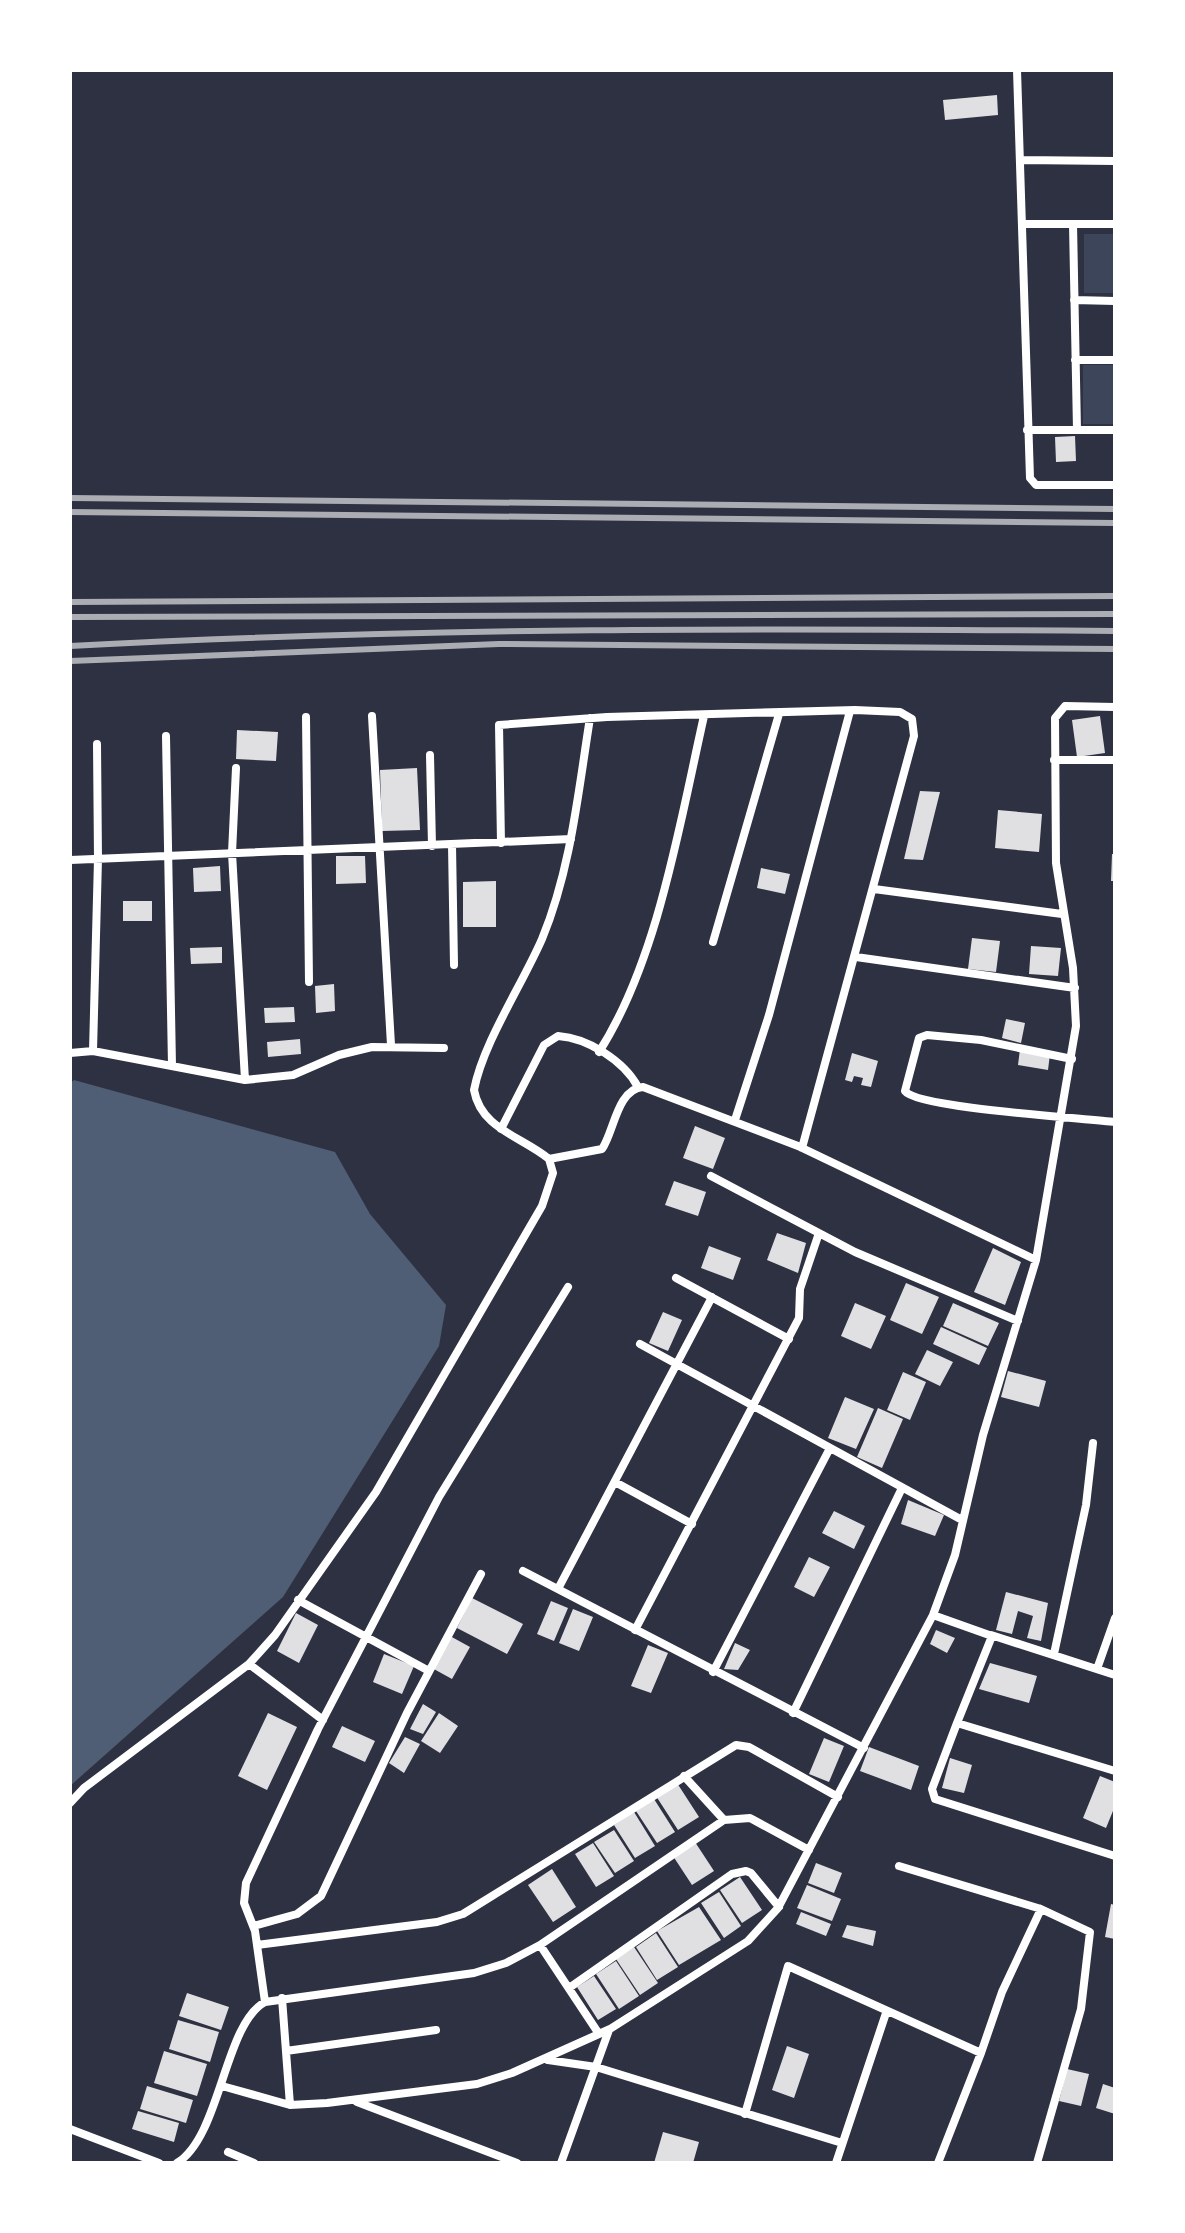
<svg xmlns="http://www.w3.org/2000/svg" width="1185" height="2233" font-family="Cabin,sans-serif">
  <style>
    .green { fill: #3c4559 }
    .water { fill: #4f5d75 }
    .building { fill: #e0e0e3 }
    .lines { fill: none; stroke-linecap: round; stroke-linejoin: round }
    .minor { stroke: #fff; stroke-width: 8 }
    .rail { stroke: #abadb3; stroke-width: 6 }
  </style>
  <rect width="100%" height="100%" fill="#2d3142"/>
  <path class="green" d="M 1084,234 L 1115,234 L 1115,293 L 1084,293 Z
    M 1083,365 L 1115,365 L 1115,424 L 1083,424 Z"/>
  <path class="water" d="M 74,1080 L 335,1152 L 370,1214 L 446,1305 L 439,1346 L 283,1597 L 70,1786 L 70,1083 Z"/>
  <path class="building" d="M 997,95 L 998,115 L 945,120 L 943,100 Z
    M 1075,436 L 1076,461 L 1056,462 L 1055,437 Z
    M 1100,716 L 1105,753 L 1077,757 L 1072,720 Z
    M 237,730 L 278,732 L 276,761 L 236,759 Z
    M 417,768 L 420,830 L 382,831 L 380,770 Z
    M 920,791 L 940,792 L 923,860 L 904,859 Z
    M 998,810 L 1042,814 L 1039,852 L 995,848 Z
    M 1112,854 L 1115,854 L 1115,881 L 1111,881 Z
    M 336,856 L 365,856 L 366,883 L 336,884 Z
    M 220,866 L 221,891 L 194,892 L 193,868 Z
    M 761,868 L 790,874 L 785,894 L 757,888 Z
    M 496,881 L 496,927 L 463,927 L 463,882 Z
    M 123,901 L 152,901 L 152,921 L 123,921 Z
    M 972,938 L 1000,941 L 996,972 L 968,969 Z
    M 1031,946 L 1061,948 L 1058,976 L 1029,974 Z
    M 222,947 L 222,963 L 191,964 L 190,948 Z
    M 334,984 L 335,1011 L 316,1013 L 315,986 Z
    M 294,1007 L 295,1022 L 265,1023 L 264,1008 Z
    M 1006,1019 L 1025,1023 L 1021,1043 L 1002,1038 Z
    M 300,1039 L 301,1054 L 268,1057 L 267,1042 Z
    M 1020,1049 L 1050,1054 L 1048,1070 L 1018,1065 Z
    M 852,1053 L 878,1061 L 871,1087 L 861,1085 L 863,1078 L 854,1076 L 852,1082 L 845,1080 Z
    M 695,1126 L 725,1138 L 713,1169 L 683,1158 Z
    M 674,1181 L 706,1192 L 698,1216 L 665,1205 Z
    M 777,1233 L 806,1243 L 798,1273 L 767,1260 Z
    M 709,1246 L 741,1258 L 733,1280 L 701,1268 Z
    M 993,1248 L 1021,1262 L 1005,1305 L 974,1292 Z
    M 906,1283 L 939,1297 L 922,1334 L 890,1320 Z
    M 855,1303 L 886,1316 L 871,1349 L 841,1336 Z
    M 953,1303 L 999,1323 L 988,1346 L 943,1326 Z
    M 663,1312 L 682,1320 L 668,1351 L 649,1343 Z
    M 941,1327 L 987,1348 L 979,1365 L 933,1344 Z
    M 927,1350 L 953,1362 L 940,1386 L 915,1374 Z
    M 1008,1371 L 1046,1381 L 1039,1407 L 1001,1397 Z
    M 903,1372 L 926,1382 L 910,1420 L 887,1410 Z
    M 845,1397 L 874,1409 L 856,1449 L 828,1438 Z
    M 878,1408 L 903,1419 L 882,1468 L 857,1457 Z
    M 908,1500 L 944,1515 L 935,1536 L 901,1524 Z
    M 834,1511 L 865,1526 L 854,1549 L 822,1533 Z
    M 809,1557 L 830,1567 L 814,1597 L 794,1587 Z
    M 1006,1592 L 1048,1603 L 1041,1641 L 1027,1638 L 1033,1616 L 1018,1611 L 1012,1634 L 996,1630 Z
    M 472,1598 L 523,1624 L 507,1654 L 457,1628 Z
    M 551,1601 L 568,1608 L 554,1641 L 537,1634 Z
    M 573,1609 L 593,1617 L 579,1651 L 559,1643 Z
    M 296,1613 L 318,1625 L 299,1663 L 277,1651 Z
    M 936,1630 L 955,1638 L 947,1653 L 930,1644 Z
    M 450,1636 L 470,1647 L 452,1679 L 432,1668 Z
    M 735,1643 L 750,1650 L 738,1670 L 724,1669 Z
    M 648,1645 L 668,1653 L 651,1693 L 631,1686 Z
    M 384,1654 L 414,1666 L 402,1694 L 373,1682 Z
    M 990,1663 L 1037,1676 L 1029,1703 L 979,1689 Z
    M 423,1704 L 436,1712 L 423,1734 L 410,1729 Z
    M 268,1713 L 297,1727 L 267,1790 L 238,1776 Z
    M 439,1713 L 458,1726 L 440,1753 L 421,1741 Z
    M 342,1726 L 375,1741 L 365,1762 L 332,1747 Z
    M 405,1737 L 420,1744 L 404,1773 L 389,1763 Z
    M 824,1738 L 844,1746 L 829,1782 L 809,1774 Z
    M 869,1747 L 919,1766 L 911,1790 L 860,1771 Z
    M 950,1758 L 972,1765 L 964,1793 L 942,1788 Z
    M 1100,1776 L 1115,1782 L 1115,1806 L 1106,1828 L 1083,1818 Z
    M 677,1783 L 699,1817 L 678,1830 L 656,1796 Z
    M 654,1799 L 675,1832 L 657,1843 L 636,1811 Z
    M 634,1812 L 655,1846 L 635,1858 L 614,1825 Z
    M 614,1830 L 634,1861 L 615,1873 L 594,1842 Z
    M 695,1842 L 714,1871 L 692,1885 L 673,1856 Z
    M 593,1843 L 614,1876 L 596,1887 L 575,1854 Z
    M 816,1863 L 842,1873 L 834,1893 L 808,1883 Z
    M 552,1869 L 576,1907 L 553,1922 L 528,1885 Z
    M 740,1877 L 762,1910 L 742,1923 L 720,1890 Z
    M 807,1885 L 841,1899 L 832,1921 L 797,1908 Z
    M 719,1892 L 741,1926 L 724,1938 L 701,1903 Z
    M 1111,1904 L 1115,1905 L 1115,1939 L 1105,1937 Z
    M 699,1907 L 721,1940 L 679,1965 L 657,1931 Z
    M 801,1912 L 831,1924 L 826,1936 L 796,1924 Z
    M 847,1925 L 876,1931 L 873,1946 L 842,1937 Z
    M 656,1933 L 678,1967 L 657,1980 L 636,1947 Z
    M 634,1947 L 658,1983 L 640,1995 L 616,1959 Z
    M 616,1961 L 639,1996 L 619,2009 L 596,1974 Z
    M 594,1976 L 616,2009 L 598,2020 L 577,1987 Z
    M 187,1993 L 229,2007 L 221,2030 L 179,2016 Z
    M 178,2020 L 219,2032 L 210,2062 L 169,2049 Z
    M 787,2046 L 809,2054 L 794,2098 L 772,2090 Z
    M 164,2051 L 207,2064 L 197,2096 L 154,2083 Z
    M 1067,2069 L 1089,2074 L 1081,2106 L 1059,2101 Z
    M 1103,2084 L 1115,2088 L 1115,2114 L 1096,2108 Z
    M 147,2086 L 193,2100 L 186,2123 L 140,2109 Z
    M 138,2111 L 179,2123 L 174,2142 L 132,2129 Z
    M 663,2132 L 699,2142 L 693,2163 L 654,2163 Z"/>
  <g class="lines">
    <path class="minor" d="M 1017,70 L 1030,478 L 1036,485 L 1115,485
      M 1021,160 L 1115,161
      M 1022,224 L 1115,224
      M 1073,224 L 1077,430
      M 1074,300 L 1115,301
      M 1075,360 L 1115,360
      M 1027,430 L 1115,430
      M 372,716 L 391,1045
      M 306,717 L 309,982
      M 166,736 L 172,1066
      M 430,755 L 432,846
      M 1054,760 L 1115,760
      M 236,768 L 232,853 L 245,1080
      M 501,843 L 499,725 L 607,717 L 855,710 L 900,712 L 912,719 L 914,736 L 802,1148
      M 452,845 L 454,965
      M 70,860 L 571,839
      M 874,889 L 1062,914
      M 713,942 L 779,714
      M 856,957 L 1075,988
      M 93,1051 L 98,859 L 97,744
      M 599,1052 C 658,960 680,822 704,716
      M 70,1053 L 93,1051 L 245,1080 L 293,1075 L 339,1055 L 372,1047 L 444,1048
      M 1072,1059 L 981,1040 L 927,1035 L 919,1038 L 905,1091 C 916,1108 1084,1118 1115,1122
      M 735,1120 L 769,1015 L 850,711
      M 501,1129 L 544,1045 L 558,1036 C 588,1038 624,1061 638,1087
      M 549,1159 L 602,1149 C 614,1132 617,1089 643,1087 L 798,1146 L 1036,1260
      M 711,1176 L 855,1252 L 1018,1321
      M 676,1278 L 789,1339
      M 640,1344 L 962,1520
      M 615,1482 L 692,1524
      M 523,1571 L 864,1748
      M 559,1587 L 712,1297
      M 298,1600 L 429,1671
      M 933,1615 L 992,1636 L 957,1723 L 1115,1771
      M 635,1630 L 799,1318 L 800,1289 L 819,1233
      M 991,1635 L 1115,1675
      M 1054,1654 L 1086,1505 L 1093,1443
      M 249,1664 L 323,1720
      M 1097,1669 L 1115,1618
      M 713,1672 L 829,1450
      M 793,1713 L 902,1488
      M 957,1723 L 932,1789 L 935,1799 L 1115,1856
      M 684,1776 L 724,1820
      M 70,1803 L 84,1788 L 249,1664 L 275,1635 L 376,1492 L 542,1206 L 553,1173 L 549,1159 C 521,1136 481,1129 474,1090 C 483,1043 522,985 542,939 C 571,869 578,793 590,718
      M 899,1866 L 1041,1909 L 1090,1932 L 1081,2009 L 1037,2163
      M 254,1926 L 297,1914 L 321,1896 L 407,1713 L 481,1574
      M 257,1945 L 437,1922 L 463,1914 L 736,1745 L 749,1747 L 838,1797
      M 540,1945 L 599,2034
      M 569,1988 L 732,1874 L 746,1871 L 751,1873 L 779,1907
      M 282,1998 L 290,2105
      M 265,2002 L 255,1931 L 244,1903 L 246,1883 L 318,1729 L 439,1497 L 568,1287
      M 286,2051 L 436,2030
      M 548,2060 L 596,2067 L 842,2143
      M 222,2086 L 290,2105 L 327,2103 L 477,2084 L 512,2073 L 610,2029 L 748,1941 L 778,1908 L 933,1615 L 955,1555 L 983,1435 L 1036,1260 L 1076,1026 L 1073,968 L 1056,863 L 1055,718 L 1065,706 L 1115,707
      M 357,2102 L 517,2163
      M 745,2114 L 788,1966 L 981,2053 L 1002,1992 L 1041,1909
      M 70,2129 L 159,2163
      M 228,2152 L 254,2163
      M 177,2163 C 221,2136 224,2024 265,2002 L 474,1973 L 506,1963 L 540,1945 L 724,1820 L 750,1818 L 809,1850
      M 561,2163 L 609,2030
      M 836,2163 L 886,2013
      M 938,2163 L 981,2053"/>
    <path class="rail" d="M 70,498 L 1115,509
      M 70,512 L 1115,523
      M 70,602 L 1115,596
      M 70,617 L 1115,614
      M 70,646 C 418,627 766,628 1115,631
      M 70,661 L 499,644 L 1115,649"/>
  </g>
  <rect width="1185" height="2233" fill="none" stroke="#ffffff" stroke-width="144"/>
</svg>
